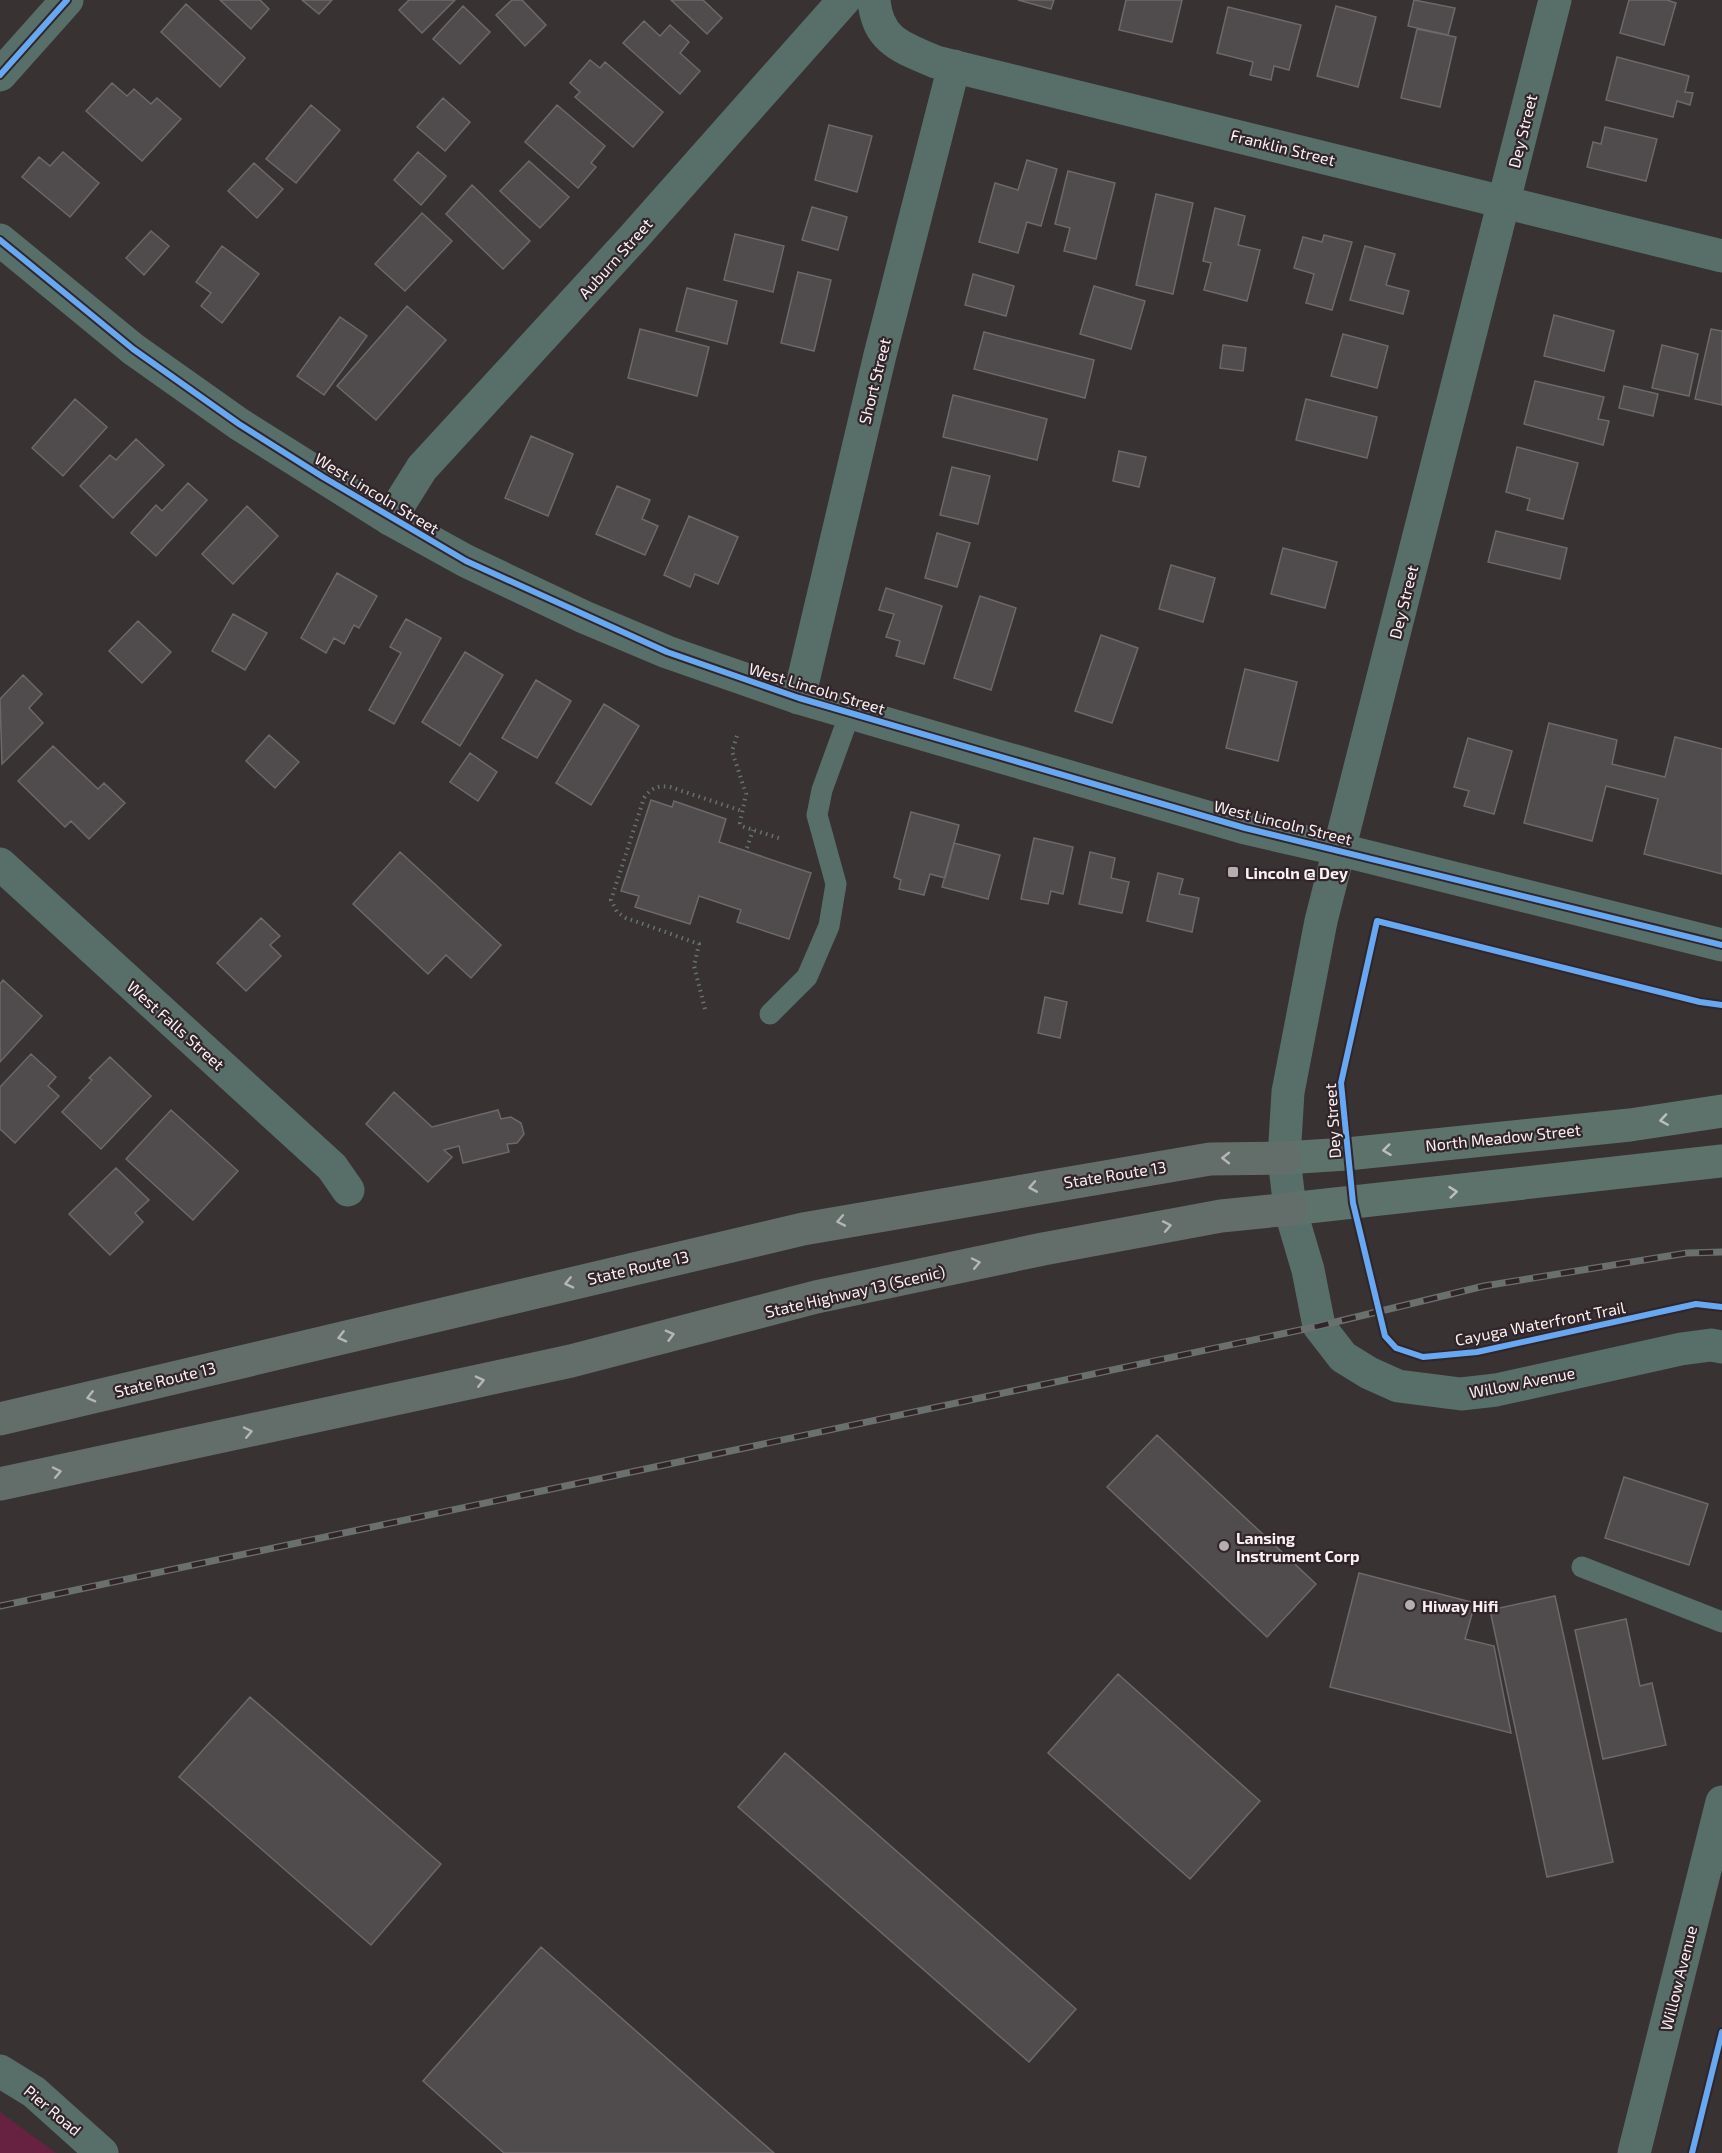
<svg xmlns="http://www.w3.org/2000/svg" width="1722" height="2153" font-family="'Exo 2',sans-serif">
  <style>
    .green { fill: #662240 }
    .building { fill: #504b4c; stroke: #6d6869; stroke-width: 1.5 }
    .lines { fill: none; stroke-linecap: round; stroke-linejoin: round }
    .path { stroke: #67726e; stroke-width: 4; stroke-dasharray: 1.5 4.5; stroke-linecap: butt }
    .service { stroke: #586e68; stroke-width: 21 }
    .minor { stroke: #586e68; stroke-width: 33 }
    .tertiary { stroke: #586e68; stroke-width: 33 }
    .trunk { stroke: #5e726c; stroke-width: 33 }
    .motorway { stroke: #636e6a; stroke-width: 33 }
    .rail-casing { stroke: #69706e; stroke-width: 7 }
    .rail { stroke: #312529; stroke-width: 4.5; stroke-dasharray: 14; stroke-linecap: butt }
    .cycleway-casing { stroke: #312529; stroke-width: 10 }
    .cycleway { stroke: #66a8f1; stroke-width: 6 }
    .oneway { stroke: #bbbebd }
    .oneway2 { stroke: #b6b6b5 }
    .poi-dot { fill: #b5aeb0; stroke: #312529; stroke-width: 2 }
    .labels { text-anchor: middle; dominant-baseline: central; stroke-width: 4.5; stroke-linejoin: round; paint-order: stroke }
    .street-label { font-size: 16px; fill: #f9f1f3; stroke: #312529 }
    .poi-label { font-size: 16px; font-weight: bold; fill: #f9f1f3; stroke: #312529; text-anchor: start }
  </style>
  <rect width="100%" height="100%" fill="#383233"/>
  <path class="green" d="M 0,2112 L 56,2153 L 0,2153 Z"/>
  <path class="building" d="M 220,0 L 260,0 L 269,9 L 251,29 Z
    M 302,0 L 332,0 L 319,14 Z
    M 409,0 L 455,0 L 422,33 L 399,10 Z
    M 512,0 L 522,0 L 546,25 L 525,46 L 496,15 Z
    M 671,0 L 703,0 L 722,18 L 707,34 Z
    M 1018,0 L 1054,0 L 1051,9 Z
    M 1126,0 L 1182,0 L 1172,42 L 1119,30 Z
    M 1414,0 L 1455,8 L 1448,35 L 1408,26 Z
    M 1629,0 L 1667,0 L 1676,3 L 1664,45 L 1620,33 Z
    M 186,4 L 245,58 L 220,87 L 161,32 Z
    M 463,6 L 490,32 L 460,64 L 433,39 Z
    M 1336,6 L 1376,17 L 1358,87 L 1317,76 Z
    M 1228,7 L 1301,25 L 1289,70 L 1274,66 L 1271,80 L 1250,75 L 1253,62 L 1217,53 Z
    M 644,21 L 660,36 L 670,25 L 689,42 L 680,53 L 700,71 L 680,94 L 623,43 Z
    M 1417,29 L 1456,37 L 1440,107 L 1401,98 Z
    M 1617,57 L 1689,76 L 1685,92 L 1693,93 L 1690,105 L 1677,101 L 1673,117 L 1606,100 Z
    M 590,60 L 600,68 L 605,62 L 663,112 L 633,147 L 575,97 L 580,92 L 570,83 Z
    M 112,83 L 127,96 L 134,89 L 151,104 L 157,98 L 181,119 L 142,161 L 86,111 Z
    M 443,98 L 470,122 L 445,151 L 417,127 Z
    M 311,105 L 340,130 L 296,183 L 266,159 Z
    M 557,105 L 605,146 L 591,163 L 596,167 L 578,188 L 525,142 Z
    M 829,125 L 872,136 L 857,192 L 815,180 Z
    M 1605,127 L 1657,139 L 1646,181 L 1587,167 L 1593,142 L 1601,144 Z
    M 63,152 L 99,183 L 70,217 L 22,177 L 39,157 L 50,166 Z
    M 418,152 L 446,176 L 421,205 L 394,180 Z
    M 1027,160 L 1057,169 L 1041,226 L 1027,222 L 1018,253 L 979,242 L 995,183 L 1018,190 Z
    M 529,161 L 569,197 L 540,228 L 500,191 Z
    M 254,163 L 283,189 L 257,218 L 228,191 Z
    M 1068,171 L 1115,183 L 1096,259 L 1064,251 L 1070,228 L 1055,224 Z
    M 472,185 L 530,241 L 503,269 L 446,214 Z
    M 1156,194 L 1193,203 L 1173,294 L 1136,285 Z
    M 812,207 L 847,217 L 838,250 L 802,240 Z
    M 1215,208 L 1245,216 L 1238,245 L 1260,250 L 1247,301 L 1204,290 L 1211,263 L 1203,261 Z
    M 422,213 L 452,241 L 405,291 L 375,264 Z
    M 151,231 L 169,246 L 144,275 L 126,258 Z
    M 735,234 L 784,246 L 773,292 L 724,280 Z
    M 1324,235 L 1352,242 L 1332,310 L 1306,303 L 1314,274 L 1294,268 L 1303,237 L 1322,242 Z
    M 222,246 L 259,274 L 222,323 L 201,306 L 211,293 L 196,282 Z
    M 1365,246 L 1395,254 L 1386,285 L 1409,291 L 1403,314 L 1350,300 Z
    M 798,272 L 831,280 L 814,351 L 781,343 Z
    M 973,274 L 1014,286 L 1006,316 L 965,305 Z
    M 1094,286 L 1145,301 L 1131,349 L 1080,334 Z
    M 687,288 L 737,301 L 727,344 L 676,331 Z
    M 407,306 L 446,340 L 376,420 L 337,386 Z
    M 1554,315 L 1614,331 L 1604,371 L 1544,356 Z
    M 340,317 L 367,336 L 324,395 L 297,376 Z
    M 640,329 L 709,347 L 697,396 L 628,378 Z
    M 1711,329 L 1722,331 L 1722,405 L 1695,399 Z
    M 984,332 L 1094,360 L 1085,398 L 974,369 Z
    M 1343,334 L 1388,346 L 1377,388 L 1331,376 Z
    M 1223,345 L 1246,348 L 1243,371 L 1220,368 Z
    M 1662,345 L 1698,354 L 1689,396 L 1652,388 Z
    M 1535,381 L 1604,397 L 1598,419 L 1609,421 L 1603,445 L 1524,424 Z
    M 1624,386 L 1658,394 L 1653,416 L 1619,408 Z
    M 953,395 L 1047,419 L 1037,460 L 943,437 Z
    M 75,399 L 107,427 L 63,476 L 32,448 Z
    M 1306,399 L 1377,417 L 1367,458 L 1296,440 Z
    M 531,436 L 573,454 L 548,516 L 505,498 Z
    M 136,439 L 164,465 L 113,518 L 80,486 L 110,455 L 116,460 Z
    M 1517,447 L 1578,463 L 1563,519 L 1527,510 L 1530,499 L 1506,492 Z
    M 1119,451 L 1146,457 L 1139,487 L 1113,481 Z
    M 952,467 L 990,476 L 978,524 L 940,515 Z
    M 188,483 L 207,500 L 156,556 L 131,533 L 156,505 L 162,511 Z
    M 617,486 L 650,500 L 642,519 L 658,526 L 645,555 L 596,534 Z
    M 247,506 L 278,536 L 233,584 L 202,554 Z
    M 689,516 L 738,537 L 718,584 L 695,574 L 690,587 L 664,575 Z
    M 1496,531 L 1567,548 L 1560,579 L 1488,562 Z
    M 937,533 L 970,543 L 957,587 L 925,578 Z
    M 1283,548 L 1337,562 L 1325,608 L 1271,594 Z
    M 1171,565 L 1215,578 L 1203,622 L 1159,609 Z
    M 337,573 L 377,596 L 359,628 L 354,625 L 344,644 L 334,638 L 326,653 L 301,638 Z
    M 886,588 L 942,606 L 924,664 L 896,656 L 900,641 L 886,637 L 894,614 L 879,610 Z
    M 980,596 L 1016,608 L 991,690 L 954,678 Z
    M 233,614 L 267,633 L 245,670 L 212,651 Z
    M 406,619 L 441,638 L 394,724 L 369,710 L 401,653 L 390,647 Z
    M 138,621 L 171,652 L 142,683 L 109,651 Z
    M 1101,635 L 1138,648 L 1112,723 L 1075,711 Z
    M 465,652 L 503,675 L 460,746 L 422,722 Z
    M 1245,669 L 1297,682 L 1278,761 L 1226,748 Z
    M 23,675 L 42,694 L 29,708 L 43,723 L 2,764 L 0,699 Z
    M 536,680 L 571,701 L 537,758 L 502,738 Z
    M 604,704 L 639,726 L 591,805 L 556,783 Z
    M 1549,723 L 1617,740 L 1612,764 L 1665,777 L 1675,737 L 1722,749 L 1722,874 L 1644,854 L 1658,799 L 1606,786 L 1592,841 L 1524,823 Z
    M 269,735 L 299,762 L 275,788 L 246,761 Z
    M 1468,738 L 1512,751 L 1494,814 L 1464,806 L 1469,791 L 1454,787 Z
    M 53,746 L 98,789 L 104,783 L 125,803 L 89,839 L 71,821 L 65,827 L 18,781 Z
    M 470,753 L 497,772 L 478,801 L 450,782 Z
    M 651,800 L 672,807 L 674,801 L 726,819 L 719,842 L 811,873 L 789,939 L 737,922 L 741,910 L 699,896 L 690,924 L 635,907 L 639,896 L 621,891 Z
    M 911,812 L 959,825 L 945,878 L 930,874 L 924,895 L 899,889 L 901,880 L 894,877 Z
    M 1034,838 L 1073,847 L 1063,894 L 1051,891 L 1048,904 L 1021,899 Z
    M 954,843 L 1000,855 L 988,899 L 942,887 Z
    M 400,852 L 501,945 L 471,978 L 446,955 L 428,974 L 353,904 Z
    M 1090,852 L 1115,858 L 1111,878 L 1129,882 L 1122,913 L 1079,904 Z
    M 1158,873 L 1183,879 L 1179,894 L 1199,898 L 1192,932 L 1147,921 Z
    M 261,918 L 280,936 L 270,945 L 281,956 L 246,991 L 217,963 Z
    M 3,980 L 42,1016 L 0,1062 L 0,984 Z
    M 1045,997 L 1067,1002 L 1060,1038 L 1038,1033 Z
    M 31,1054 L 56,1077 L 48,1086 L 59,1096 L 15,1143 L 0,1129 L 0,1087 Z
    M 110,1057 L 151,1096 L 101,1149 L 62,1112 L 92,1080 L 89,1078 Z
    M 394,1092 L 432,1127 L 498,1110 L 501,1119 L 511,1117 L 521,1123 L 524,1134 L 517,1143 L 507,1144 L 509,1152 L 463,1163 L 459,1146 L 444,1150 L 452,1157 L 428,1182 L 366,1124 Z
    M 171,1110 L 238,1171 L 193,1220 L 126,1159 Z
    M 116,1168 L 149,1200 L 135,1213 L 143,1222 L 110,1255 L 69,1214 Z
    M 1157,1435 L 1316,1584 L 1267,1637 L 1107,1487 Z
    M 1624,1477 L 1708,1504 L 1689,1565 L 1605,1538 Z
    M 1359,1573 L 1475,1603 L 1465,1639 L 1494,1646 L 1511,1733 L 1330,1687 Z
    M 1555,1596 L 1613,1862 L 1547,1877 L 1490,1610 Z
    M 1626,1619 L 1640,1686 L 1652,1683 L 1666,1745 L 1603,1759 L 1575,1630 Z
    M 1118,1674 L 1260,1801 L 1190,1879 L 1048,1753 Z
    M 250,1697 L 441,1864 L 371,1945 L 179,1777 Z
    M 785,1753 L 1076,2009 L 1029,2062 L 738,1807 Z
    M 541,1947 L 774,2153 L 504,2153 L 423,2081 Z"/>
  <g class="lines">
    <path class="path" d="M 737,736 L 732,751 L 746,794 L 740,823 L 741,826 L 782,839
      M 747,848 L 753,830
      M 705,1009 L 694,966 L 699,944 L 626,918 L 617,912 L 611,900 L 644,798 C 651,788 658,785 670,787 L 742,811"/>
    <path class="service" d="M 770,1014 L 807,977 L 829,926 L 836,884 L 817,815 L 822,790 L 850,713
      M 1582,1567 L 1722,1622"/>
    <path class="minor" d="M 874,0 C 877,41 903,48 936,62 L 1722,256
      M 390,519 L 422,468 L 633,238 L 844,0
      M 799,698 L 880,355 L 954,66
      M 1341,850 L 1722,945
      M 0,864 L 332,1167 L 348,1190
      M 1290,1209 L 1308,1270 L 1319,1326 L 1343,1357 L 1369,1373 L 1398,1386 L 1461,1394 L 1496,1390 L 1681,1349 L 1711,1345 L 1722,1347
      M 0,2071 L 34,2092 L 102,2153
      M 1634,2153 L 1722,1802"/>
    <path class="tertiary" d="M 0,75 L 67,0
      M 0,240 L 133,349 L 239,424 L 390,519 L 466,561 L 584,617 L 667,652 L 799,698 L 1245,828 L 1341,850
      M 1290,1209 L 1284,1158 L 1288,1092 L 1321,921 L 1555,0"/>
    <path class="trunk" d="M 1284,1158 L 1347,1154 L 1630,1125 L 1722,1111
      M 1290,1209 L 1722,1161"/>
    <path class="motorway" d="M 0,1419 L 803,1229 L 1210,1159 L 1284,1158
      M 0,1484 L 571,1361 L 816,1297 L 1043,1249 L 1221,1216 L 1290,1209"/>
    <g class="rail-casing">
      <path id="rail" d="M 0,1606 L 1319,1326 L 1484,1286 L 1687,1253 L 1722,1252"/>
    </g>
    <use href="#rail" class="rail"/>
    <g class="cycleway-casing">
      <path id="cycleway" d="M 0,75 L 67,0
        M 0,240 L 133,349 L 239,424 L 323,477 L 466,561 L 667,652 L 799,698 L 1245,828 L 1722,945
        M 1722,1005 L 1700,1002 L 1377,921 L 1341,1083 L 1353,1203 L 1385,1336 L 1396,1348 L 1423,1357 L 1477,1352 L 1696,1304 L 1722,1307
        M 1692,2153 L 1722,2032"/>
    </g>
    <use href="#cycleway" class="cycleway"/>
  </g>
  <defs><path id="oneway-chevron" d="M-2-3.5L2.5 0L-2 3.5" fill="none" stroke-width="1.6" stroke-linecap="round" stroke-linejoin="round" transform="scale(1.5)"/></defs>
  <g class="oneway">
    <use href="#oneway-chevron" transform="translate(1664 1120) rotate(171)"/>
    <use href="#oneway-chevron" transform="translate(1387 1150) rotate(173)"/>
    <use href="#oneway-chevron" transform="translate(1453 1192) rotate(-6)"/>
  </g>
  <g class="oneway2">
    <use href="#oneway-chevron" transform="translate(1226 1158) rotate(180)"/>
    <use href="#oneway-chevron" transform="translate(1033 1187) rotate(170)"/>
    <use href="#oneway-chevron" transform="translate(841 1221) rotate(169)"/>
    <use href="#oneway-chevron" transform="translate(1167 1226) rotate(-11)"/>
    <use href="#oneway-chevron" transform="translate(976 1263) rotate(-12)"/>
    <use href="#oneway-chevron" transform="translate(569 1283) rotate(167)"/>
    <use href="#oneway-chevron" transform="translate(670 1335) rotate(-15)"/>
    <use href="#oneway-chevron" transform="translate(342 1337) rotate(166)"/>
    <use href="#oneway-chevron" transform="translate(480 1381) rotate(-13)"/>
    <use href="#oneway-chevron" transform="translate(91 1397) rotate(166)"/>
    <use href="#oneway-chevron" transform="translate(248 1432) rotate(-12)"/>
    <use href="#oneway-chevron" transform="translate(57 1472) rotate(-12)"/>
  </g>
  <g class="poi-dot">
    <rect x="1227" y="866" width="12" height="12" rx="3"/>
    <circle cx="1224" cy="1546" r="6"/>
    <circle cx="1410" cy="1605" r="6"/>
  </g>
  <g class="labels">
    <g class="street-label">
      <text transform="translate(1522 131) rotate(-76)">Dey Street</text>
      <text transform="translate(1283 147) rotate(14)">Franklin Street</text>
      <text transform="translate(615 258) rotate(-48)">Auburn Street</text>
      <text transform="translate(874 381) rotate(-76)">Short Street</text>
      <text transform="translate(377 493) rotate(31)">West Lincoln Street</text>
      <text transform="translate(1403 602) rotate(-76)">Dey Street</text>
      <text transform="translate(817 688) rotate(17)">West Lincoln Street</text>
      <text transform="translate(1283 822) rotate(14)">West Lincoln Street</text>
      <text transform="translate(176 1025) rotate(42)">West Falls Street</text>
      <text transform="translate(1332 1121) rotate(-94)">Dey Street</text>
      <text transform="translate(1503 1137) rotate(-6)">North Meadow Street</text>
      <text transform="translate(1115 1174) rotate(-9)">State Route 13</text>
      <text transform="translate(638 1267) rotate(-13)">State Route 13</text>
      <text transform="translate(855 1291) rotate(-13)">State Highway 13 (Scenic)</text>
      <text transform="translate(1540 1323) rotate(-11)">Cayuga Waterfront Trail</text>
      <text transform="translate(165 1379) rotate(-14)">State Route 13</text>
      <text transform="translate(1522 1382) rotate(-11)">Willow Avenue</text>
      <text transform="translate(1678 1978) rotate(-76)">Willow Avenue</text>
      <text transform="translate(53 2110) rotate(40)">Pier Road</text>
    </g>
    <g class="poi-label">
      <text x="1245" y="872">Lincoln @ Dey</text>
      <text x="1236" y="1537">Lansing<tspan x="1236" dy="18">Instrument Corp</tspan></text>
      <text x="1422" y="1605">Hiway Hifi</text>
    </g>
  </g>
</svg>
